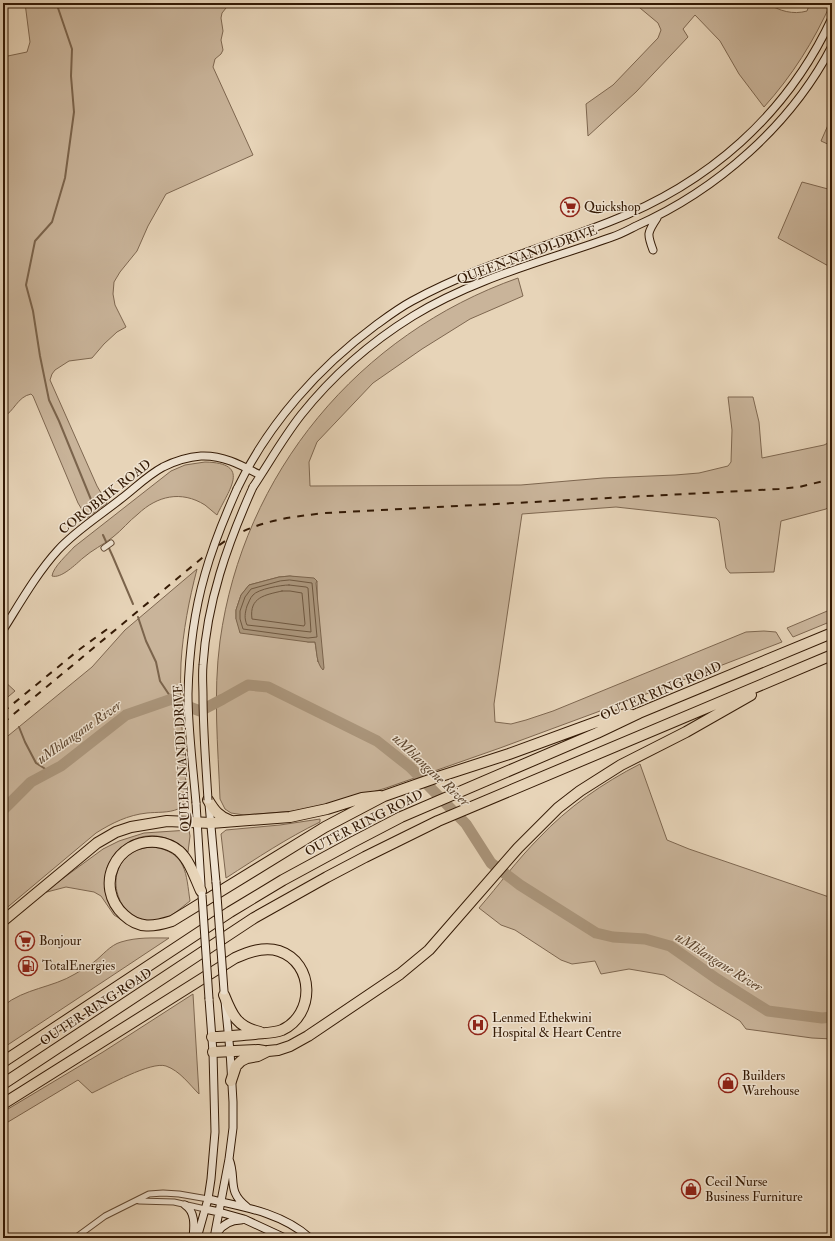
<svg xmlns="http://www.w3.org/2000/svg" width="835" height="1241" font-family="'IM FELL Double Pica',serif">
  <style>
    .green { fill: #c9b49a; stroke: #7e6750; fill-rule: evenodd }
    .water { fill: #aa957b; stroke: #7b644c }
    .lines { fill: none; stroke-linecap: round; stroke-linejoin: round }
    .shore { stroke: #6f5840; stroke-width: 1 }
    .stream { stroke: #7b644c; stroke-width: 2 }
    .river { stroke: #aa957b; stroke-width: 11 }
    .street-casing { stroke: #614832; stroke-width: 7 }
    .secondary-casing { stroke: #341a05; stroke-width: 9 }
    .highway-casing { stroke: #341a05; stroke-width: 12 }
    .street { stroke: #efe3d1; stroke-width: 5 }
    .secondary { stroke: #efe3d1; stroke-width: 7 }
    .highway { stroke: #e7d4b8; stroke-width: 10 }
    .rail { stroke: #341a05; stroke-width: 2; stroke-dasharray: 7 7; stroke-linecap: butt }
    .secondary-bridge-casing { stroke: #341a05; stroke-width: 9; stroke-linecap: butt }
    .secondary-bridge { stroke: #efe3d1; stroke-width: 7 }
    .labels { text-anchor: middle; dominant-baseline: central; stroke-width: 3; stroke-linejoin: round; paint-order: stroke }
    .poi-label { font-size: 13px; fill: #341a05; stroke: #efe3d1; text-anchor: start }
    .street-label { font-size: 13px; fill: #341a05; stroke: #efe3d1 }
    .water-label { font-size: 14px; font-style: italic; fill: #5d452e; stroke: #efe3d1 }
  </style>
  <rect width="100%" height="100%" fill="#e7d4b8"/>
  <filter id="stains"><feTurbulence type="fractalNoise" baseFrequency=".005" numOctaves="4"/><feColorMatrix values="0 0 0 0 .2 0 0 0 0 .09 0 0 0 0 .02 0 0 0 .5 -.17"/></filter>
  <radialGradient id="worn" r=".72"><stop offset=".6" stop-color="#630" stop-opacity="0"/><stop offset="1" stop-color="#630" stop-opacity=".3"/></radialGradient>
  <path class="green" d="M 25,3 L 230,3 L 222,13 L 221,18 L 223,31 L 221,40 L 223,50 L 221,54 L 215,59 L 213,67 L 253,155 L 166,194 L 148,226 L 137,251 L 120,272 L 114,282 L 113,294 L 115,305 L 126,327 L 117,332 L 104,344 L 92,358 L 69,361 L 55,370 L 52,374 L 50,380 L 97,486 L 107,503 L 87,518 L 78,503 L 33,396 L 31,394 C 17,397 14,412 3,417 L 3,57 L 27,52 L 30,42 Z
    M 634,3 L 767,3 C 779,11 793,15 807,11 L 810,3 L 831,3 C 814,41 792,76 764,107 L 739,74 L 720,41 L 695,15 L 683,29 L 688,37 L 636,92 L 588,136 L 586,104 L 613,85 L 658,38 L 661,30 L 658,23 Z
    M 832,116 L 832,146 L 821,141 Z
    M 802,182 L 828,189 L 832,186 L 832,268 L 778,238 Z
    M 518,278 L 523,296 L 470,319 L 422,349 L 373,383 L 317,442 L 309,462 L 310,486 L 521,485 L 603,478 L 675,475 L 699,473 L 728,466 L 731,462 L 732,430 L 728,397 L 753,397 L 759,422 L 762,458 L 824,445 L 832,441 L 832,504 L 826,509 L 781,521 L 774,572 L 730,573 L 726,568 L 719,521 L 716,518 L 616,507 L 522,514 L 494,704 L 495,722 L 511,724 L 526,720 L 553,711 L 746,632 L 764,631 L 776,632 L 782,642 L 665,687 L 500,748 L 386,788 L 343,801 L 295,811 L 244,815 L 231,813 L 225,809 L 220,799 C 218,746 213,694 220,641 C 243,473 359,334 518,278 ZM 290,576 L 317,581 L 318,662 L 315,642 L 308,642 L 236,619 L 236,610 L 241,595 L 249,585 L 279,577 Z
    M 205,462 C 252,463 229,489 217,515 C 213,512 209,508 205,505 C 181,490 157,496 138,514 C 129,521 122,530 113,537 C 103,545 92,550 83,558 C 76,564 61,579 52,576 C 53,567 68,554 74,547 L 171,471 L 185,465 Z
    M 197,569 C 189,600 183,631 181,663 C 179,708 184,753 187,798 C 186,803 183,807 178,809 C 169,813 157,812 147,813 C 128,815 112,823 96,833 L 3,911 L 3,740 L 92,667 L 125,630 Z
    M 832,609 L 832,621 L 793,637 L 787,628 Z
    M 3,680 L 15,691 L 3,701 Z
    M 640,764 L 667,840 L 689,849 L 832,898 L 832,1039 L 812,1038 L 746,1029 L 740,1021 L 664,975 L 629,969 L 601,974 L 595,961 L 572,964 L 561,960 L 515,930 L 501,925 L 479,908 C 499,885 517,860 539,838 C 568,807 603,783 640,764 Z
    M 320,819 L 320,822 C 287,838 257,858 226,878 L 221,834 L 226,830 L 280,825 Z
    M 189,830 L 190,836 L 188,852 C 140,804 72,873 122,920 L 114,915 L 101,896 L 94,892 L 66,887 L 43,893 L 103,849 L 119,841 L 144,833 Z
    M 153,847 C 187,852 186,874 190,901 C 182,907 174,915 165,918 C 111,936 94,849 153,847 Z
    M 169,938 L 3,1048 L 3,1006 C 25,988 52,988 75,974 C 82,970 88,966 94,962 C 102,956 110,945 121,942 C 137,937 153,938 169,938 Z
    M 193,994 L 199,1094 C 189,1084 180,1071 166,1066 C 151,1061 107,1086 92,1093 L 78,1080 L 3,1125 L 3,1112 L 103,1052 Z"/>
  <path class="water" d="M 290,576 L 314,578 L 317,581 L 316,583 L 324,668 L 323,670 C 316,663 317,651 315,642 L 308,642 L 240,633 L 236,619 L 236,610 L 241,595 L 249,585 L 279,577 Z"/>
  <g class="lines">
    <path class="shore" d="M 290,580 L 312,583 L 317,637 L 308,638 L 243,629 L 240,619 L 240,611 L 245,597 L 251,589 L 280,581 Z
      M 289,585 L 306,587 L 308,588 L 311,632 L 247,625 C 244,618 245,613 247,606 C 249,602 250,598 253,595 C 258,589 281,585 289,585 Z
      M 282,591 L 290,591 L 302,593 L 305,624 L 304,626 L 252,619 C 249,597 265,595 282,591 Z"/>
    <path class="stream" d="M 58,3 L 57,5 L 72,49 L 71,76 L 74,112 L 65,178 L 52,222 L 35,241 L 26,285 L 33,311 L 40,356 L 49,400 L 59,421 L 92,502
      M 103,535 L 113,557 L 133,604
      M 138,617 L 146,641 L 156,662 L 160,681 L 172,699
      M 19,727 L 25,742 L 36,763 L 47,770 L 58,768"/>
    <path class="river" d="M 3,810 L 31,782 L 61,766 L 126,715 L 172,699 L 184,705 L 200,711 L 223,699 L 248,685 L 268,687 L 377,741 L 410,767 L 466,824 L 491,863 L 520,885 L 596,933 L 613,937 L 645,939 L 670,946 L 717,979 L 768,1011 L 822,1018 L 832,1017"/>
    <g class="street-casing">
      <path id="street" d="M 104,548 L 111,543
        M 139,1201 L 174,1202 L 205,1209
        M 75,1238 L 105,1216 L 149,1194 L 163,1193 L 179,1194 L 208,1199"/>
    </g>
    <g class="secondary-casing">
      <path id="secondary" d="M 653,250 C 647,234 647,233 657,218
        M 253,487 C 269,463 283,438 301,415 C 332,376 371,342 413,316 C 475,278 545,261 612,237 C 621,234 628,230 636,226 C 717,190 791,125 832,46
        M 237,489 C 268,424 319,367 376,325 C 387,317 399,308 412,301 C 474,267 543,248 609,222 C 708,184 787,115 832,18
        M 3,630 C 20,603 37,573 58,550 C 75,531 102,514 122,498 C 135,488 148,475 163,467 C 175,461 188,457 201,456 C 223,455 241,465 260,475
        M 196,803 L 201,885
        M 209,804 L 216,882
        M 229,1159 C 237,1179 226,1191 247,1207
        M 208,1199 C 245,1207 282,1213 310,1238
        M 185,1205 C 196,1212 194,1227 193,1238
        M 205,1209 L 219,1212 L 244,1219 L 285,1238
        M 217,1233 C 223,1224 231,1220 241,1220
        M 197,1238 L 208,1199 L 211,1179 L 215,1132 L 213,1052 L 209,999
        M 214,1238 L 229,1159 L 233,1128 L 233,1102 L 230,1051 L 225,1001"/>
    </g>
    <g class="highway-casing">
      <path id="highway" d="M 208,800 C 214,810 219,817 231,821
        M 201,891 C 195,878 190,861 179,851 C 173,846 165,843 157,842 C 116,838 93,886 124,915 C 139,929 153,927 172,921 L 325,827 L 384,796 L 438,777 L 509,754 L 613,716 L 629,714
        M 3,921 L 97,843 L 116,832 L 131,827 L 167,821 L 211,823 L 290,817 L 327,809 L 362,798 L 380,796
        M 224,995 C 232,1015 237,1027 260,1032
        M 213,1052 L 258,1050 L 264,1051
        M 3,1062 L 230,912 L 283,880 L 353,842 L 401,817 L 597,733 L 639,713 L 832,633
        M 231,1081 L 236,1066 L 241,1061 L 247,1058 L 258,1056 L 268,1051 L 278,1050 L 290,1046 L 308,1036 L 400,974 L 429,950 L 518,848 L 558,808 L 580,791 L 621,765 L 686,732 L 751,695
        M 3,1084 L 254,918 L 327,877 L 365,857 L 438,821 L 832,655
        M 3,1104 L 235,958 C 248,952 264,946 279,951 C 315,963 315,1015 282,1030 C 274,1033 264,1033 255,1034 C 241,1035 226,1037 212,1037"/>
    </g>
    <use href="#street" class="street"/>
    <use href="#secondary" class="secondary"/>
    <use href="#highway" class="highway"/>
    <path class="rail" d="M 3,712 L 80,649 L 110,627
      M 3,723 L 202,558 C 211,551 220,544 230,538 C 262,520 290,517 325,513 L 779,489 L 799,487 L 832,479"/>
    <g class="secondary-bridge-casing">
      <path id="secondary-bridge" d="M 208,800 C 206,765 203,731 203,696 C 203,686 202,676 203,665 C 207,602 227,545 253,487
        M 196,803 C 193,767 188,730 188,694 C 189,654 194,612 205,574 C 213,545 225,516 237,489
        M 216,882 L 224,991
        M 202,895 L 209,999"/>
    </g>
    <use href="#secondary-bridge" class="secondary-bridge"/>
  </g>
  <defs>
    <g id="supermarket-ring" transform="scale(1)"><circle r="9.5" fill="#efe3d1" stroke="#8f2418" stroke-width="1.5"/><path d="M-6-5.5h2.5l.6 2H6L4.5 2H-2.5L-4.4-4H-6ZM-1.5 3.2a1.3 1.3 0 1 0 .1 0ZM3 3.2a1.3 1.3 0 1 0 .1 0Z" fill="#8f2418"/></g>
    <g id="fuel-ring" transform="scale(1)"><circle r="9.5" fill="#efe3d1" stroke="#8f2418" stroke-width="1.5"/><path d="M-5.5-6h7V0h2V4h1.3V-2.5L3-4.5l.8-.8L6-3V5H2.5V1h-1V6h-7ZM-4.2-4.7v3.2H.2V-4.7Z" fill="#8f2418"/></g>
    <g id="hospital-ring" transform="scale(1)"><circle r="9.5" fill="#efe3d1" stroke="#8f2418" stroke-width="1.5"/><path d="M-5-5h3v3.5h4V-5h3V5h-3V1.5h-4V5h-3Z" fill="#8f2418"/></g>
    <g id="shop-ring" transform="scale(1)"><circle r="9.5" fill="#efe3d1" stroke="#8f2418" stroke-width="1.5"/><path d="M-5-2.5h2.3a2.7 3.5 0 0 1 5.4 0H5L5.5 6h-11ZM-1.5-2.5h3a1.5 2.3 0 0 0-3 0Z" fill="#8f2418"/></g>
  </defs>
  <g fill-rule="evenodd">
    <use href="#supermarket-ring" x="570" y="207"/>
    <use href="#supermarket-ring" x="25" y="941"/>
    <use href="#fuel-ring" x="28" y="966"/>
    <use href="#hospital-ring" x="478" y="1025"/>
    <use href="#shop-ring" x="728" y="1083"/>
    <use href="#shop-ring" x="691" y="1189"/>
  </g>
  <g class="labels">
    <g class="poi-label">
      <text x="584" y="207">Quickshop</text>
      <text x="39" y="941">Bonjour</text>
      <text x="42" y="966">TotalEnergies</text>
      <text x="492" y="1018">Lenmed Ethekwini<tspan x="492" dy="15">Hospital &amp; Heart Centre</tspan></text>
      <text x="742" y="1076">Builders<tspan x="742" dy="15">Warehouse</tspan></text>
      <text x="705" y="1182">Cecil Nurse<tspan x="705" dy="15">Business Furniture</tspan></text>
    </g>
    <g class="street-label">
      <text transform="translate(527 255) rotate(-20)">QUEEN NANDI DRIVE</text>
      <text transform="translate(105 497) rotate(-38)">COROBRIK ROAD</text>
      <text transform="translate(661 691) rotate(-23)">OUTER RING ROAD</text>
      <text transform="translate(182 758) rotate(-93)">QUEEN NANDI DRIVE</text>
      <text transform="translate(364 823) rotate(-27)">OUTER RING ROAD</text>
      <text transform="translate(96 1007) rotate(-33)">OUTER RING ROAD</text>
    </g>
    <g class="water-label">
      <text transform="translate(79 732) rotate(-35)">uMhlangane River</text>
      <text transform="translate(431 770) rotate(43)">uMhlangane River</text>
      <text transform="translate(719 962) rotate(32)">uMhlangane River</text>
    </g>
  </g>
  <rect width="835" height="1241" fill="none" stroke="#e7d4b8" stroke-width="16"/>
  <rect x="4" y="4" width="827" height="1233" fill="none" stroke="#341a05" stroke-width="2"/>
  <rect x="8" y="8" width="819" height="1225" fill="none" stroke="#341a05"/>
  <rect width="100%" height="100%" filter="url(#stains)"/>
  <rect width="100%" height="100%" fill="url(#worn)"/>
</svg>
